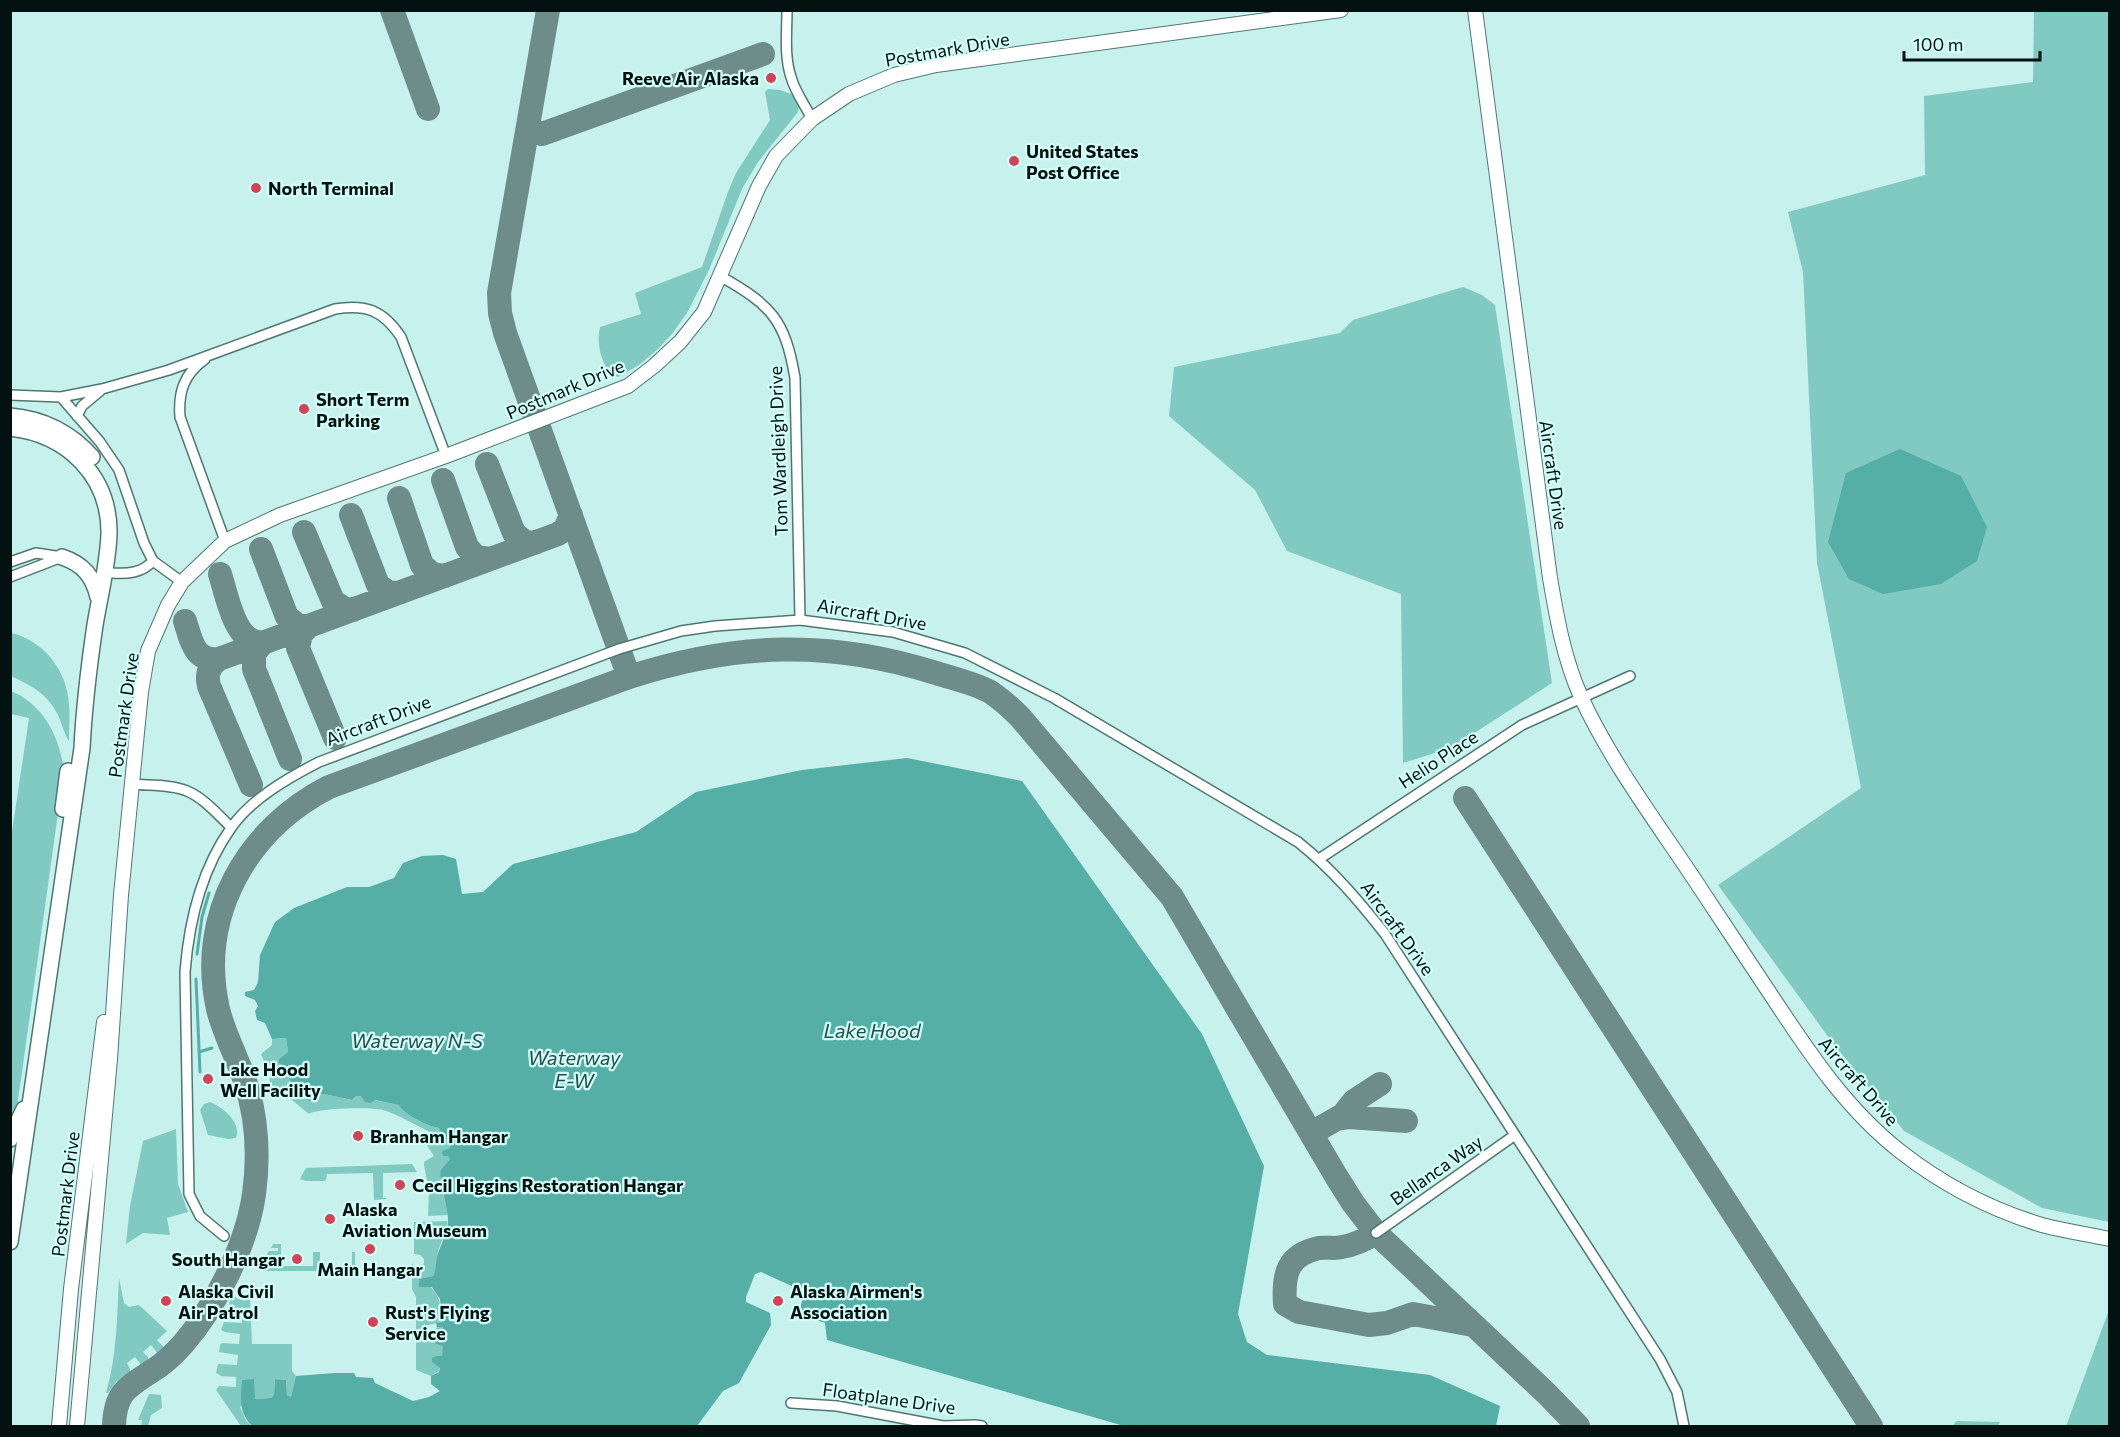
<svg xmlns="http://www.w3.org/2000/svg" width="2120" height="1437" font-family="Commissioner,sans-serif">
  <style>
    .green { fill: #81cac2 }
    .water { fill: #55afa7 }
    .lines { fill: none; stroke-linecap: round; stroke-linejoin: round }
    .stream { stroke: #55afa7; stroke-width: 3 }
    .taxiway { stroke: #6e8c8a; stroke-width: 24 }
    .street-casing { stroke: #4f7772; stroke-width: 12 }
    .secondary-casing { stroke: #4f7772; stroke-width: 16 }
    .primary-casing { stroke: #4f7772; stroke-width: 18 }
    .street { stroke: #fff; stroke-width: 9 }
    .secondary { stroke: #fff; stroke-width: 14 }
    .primary { stroke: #fff; stroke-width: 15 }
    .poi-dot { fill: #d34255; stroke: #d3fff9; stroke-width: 2 }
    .labels { text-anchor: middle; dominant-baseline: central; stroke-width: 4.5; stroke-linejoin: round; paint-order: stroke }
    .street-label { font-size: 18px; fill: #031110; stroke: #d3fff9 }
    .poi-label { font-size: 18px; font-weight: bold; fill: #031110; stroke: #d3fff9; text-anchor: start }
    .water-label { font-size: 20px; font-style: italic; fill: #264f4b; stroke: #d3fff9 }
  </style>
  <rect width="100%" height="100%" fill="#c6f1ec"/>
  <path class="green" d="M 2034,11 L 2109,11 L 2109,1222 L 2042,1208 L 1904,1131 L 1832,1042 L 1718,885 L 1861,788 L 1817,563 L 1803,272 L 1788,212 L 1925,175 L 1924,96 L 2033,82 Z
    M 768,89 L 780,90 L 794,95 L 799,105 L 798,112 L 758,162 L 742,189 L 709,270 L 687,313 L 672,334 L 658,349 L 639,365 L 618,377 L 609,373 C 601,359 596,343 600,327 L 641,314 L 635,293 L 702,267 L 728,192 L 736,173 L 770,120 L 765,92 Z
    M 1463,287 L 1482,295 L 1495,305 L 1552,683 L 1451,748 L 1403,763 L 1401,594 L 1287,551 L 1255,490 L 1169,416 L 1174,367 L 1340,333 L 1353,320 Z
    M 11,633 C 43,640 67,670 69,704 C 70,716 69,729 69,741 C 64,734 62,723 58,715 C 48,694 30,685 11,676 Z
    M 11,691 C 44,705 59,736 64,770 L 22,1072 L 17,1106 L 11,1127 L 10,845 L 29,718 L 11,714 Z
    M 286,1038 L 288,1052 L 279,1059 L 317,1095 L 324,1094 L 352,1100 L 356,1096 L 361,1096 L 371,1103 L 374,1100 L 398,1105 C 406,1115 426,1126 439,1128 L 441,1133 L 451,1143 L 449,1156 L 450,1159 C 447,1163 442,1167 441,1171 C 437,1178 447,1205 448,1215 L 428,1216 L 429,1191 L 424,1165 L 424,1162 L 434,1156 L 426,1144 L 430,1132 C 415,1125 399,1115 383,1110 C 372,1107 317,1108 309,1114 L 281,1091 L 277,1096 L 273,1098 L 272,1093 L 269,1093 L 270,1075 L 261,1054 L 272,1045 L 272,1039 Z
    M 210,1102 C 223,1107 242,1123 236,1138 L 228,1139 L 208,1135 L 200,1110 L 204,1104 Z
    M 176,1129 L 178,1184 L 188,1212 L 167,1218 L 170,1235 L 143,1233 L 126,1244 L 130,1206 L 143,1141 Z
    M 412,1164 L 417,1172 L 383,1173 L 383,1198 L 387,1198 L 386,1199 L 374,1200 L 373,1173 L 327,1174 L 326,1180 L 324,1181 L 306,1181 L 300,1179 L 306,1168 Z
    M 447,1221 C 447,1234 439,1244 437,1256 C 436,1264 436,1269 433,1276 L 419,1279 C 440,1291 440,1299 442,1322 L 428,1325 L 428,1334 L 434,1333 L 437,1327 L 443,1327 L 444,1337 L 436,1338 L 436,1344 L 444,1346 L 439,1371 L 431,1376 L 416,1370 L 416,1297 L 412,1289 L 412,1263 L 416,1268 L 420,1268 L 424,1263 L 424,1259 L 420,1255 L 414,1254 L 414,1222 Z
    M 273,1244 L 281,1244 L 281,1266 L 313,1266 L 313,1252 L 320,1252 L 320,1266 L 352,1266 L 352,1252 L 355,1252 L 355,1271 L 258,1271 L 257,1268 L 269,1251 L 278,1251 L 278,1248 L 271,1248 Z
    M 119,1278 L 124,1303 L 129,1307 L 139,1305 L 167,1331 L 157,1340 L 164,1347 L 164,1352 L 158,1354 L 151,1345 L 143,1352 L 148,1357 L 149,1363 L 143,1367 L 135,1357 L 127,1363 L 130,1369 L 130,1374 L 117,1381 L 108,1393 L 106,1393 C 117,1356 117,1316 119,1278 Z
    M 231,1293 L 238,1299 L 250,1298 L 252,1344 L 292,1344 L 292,1371 L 296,1376 L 291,1397 L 287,1395 L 286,1380 L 275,1379 L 274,1396 L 271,1398 L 255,1399 L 240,1407 L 246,1421 L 252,1426 L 241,1426 L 216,1390 L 219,1386 L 236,1387 L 236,1377 L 221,1376 L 216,1373 L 218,1364 L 237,1365 L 238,1355 L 219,1352 L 220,1345 L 222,1343 L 239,1344 L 240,1334 L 225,1332 L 221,1330 L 224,1322 L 242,1323 L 242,1313 L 228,1312 Z
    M 2109,1310 L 2109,1426 L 2066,1426 Z
    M 149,1394 L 161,1395 L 162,1408 L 151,1415 L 148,1426 L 141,1426 L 142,1420 L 138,1420 Z
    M 1956,1421 L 2000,1422 L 1998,1426 L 1953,1426 Z"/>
  <path class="water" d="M 1900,449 L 1961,476 L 1987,527 L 1977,561 L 1941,584 L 1883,594 L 1849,579 L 1828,542 L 1846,473 Z
    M 907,758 L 1022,781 L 1202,1034 L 1264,1166 L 1238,1314 L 1247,1342 L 1267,1355 L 1430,1375 L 1500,1406 L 1496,1426 L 1124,1426 L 827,1340 L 825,1323 L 798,1314 L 805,1292 L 761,1272 L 755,1274 L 746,1297 L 746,1302 L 770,1313 L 771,1325 L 739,1383 L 723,1391 L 697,1426 L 252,1426 C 238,1412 241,1398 242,1380 L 254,1379 L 255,1399 L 271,1398 L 274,1395 L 275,1379 L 286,1380 L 287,1395 L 291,1397 L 296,1376 L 335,1373 L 354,1373 L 356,1377 L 373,1378 L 375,1383 L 413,1401 L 429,1397 L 440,1391 L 431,1384 L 431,1376 L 439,1372 L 440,1368 L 432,1362 L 432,1358 L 437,1356 L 442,1356 L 443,1346 L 436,1344 L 435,1341 L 436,1338 L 444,1336 L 443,1327 L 437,1327 L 436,1323 L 442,1322 L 440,1299 L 432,1287 L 419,1287 L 419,1279 L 433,1276 C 437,1268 435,1261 438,1253 C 442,1243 447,1233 448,1221 C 449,1209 437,1177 441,1170 C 443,1166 447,1163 450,1159 L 448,1156 L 443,1156 L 442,1151 L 450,1148 L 451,1143 L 448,1139 L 440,1140 L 438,1138 L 441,1133 L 439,1128 C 426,1126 406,1115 398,1105 L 375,1100 L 371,1103 L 365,1102 L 361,1096 L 356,1096 L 352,1100 L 324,1094 L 317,1095 L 313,1101 L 309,1101 C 299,1092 288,1083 287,1069 L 279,1063 L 279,1059 L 288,1052 L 286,1038 L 272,1039 L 265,1023 L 257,1020 L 255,1011 L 258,1006 L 255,1000 L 245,996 L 245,992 L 254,990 L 258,982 L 260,955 L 275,922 L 294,908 L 347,887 L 369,887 L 394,878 L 403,863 L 422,856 L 443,855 L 456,859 L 462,894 L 483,892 L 513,864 L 636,832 L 696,792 L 802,770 Z"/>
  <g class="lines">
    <path class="stream" d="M 197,954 L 202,917 L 209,893
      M 196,979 L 200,1072
      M 199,1052 L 212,1048"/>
    <path class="taxiway" d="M 392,10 L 428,109
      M 548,10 L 499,293 L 500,313 L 505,333 L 629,677
      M 529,124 L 532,130 L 542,134 L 763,54
      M 487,464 L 514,533 L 525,542 L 535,543
      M 443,480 L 467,547 L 476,557 L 490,559
      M 399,498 L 422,565 L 432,574 L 445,576
      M 351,515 L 378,585 L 388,592 L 399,593
      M 304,532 L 333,601 L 345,609 L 353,610
      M 261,549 L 287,617 L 299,626 L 309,626
      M 220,574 C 227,595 235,647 264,642
      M 185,621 C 191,640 194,662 219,659 L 558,534 L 565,529 L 571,515
      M 309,626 L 301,634 L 298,648 L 335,738
      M 264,642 L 254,653 L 254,669 L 290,759
      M 219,659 C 209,666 206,674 209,686 L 251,785
      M 1465,798 L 1871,1426
      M 1337,1119 L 1349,1117 L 1406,1121
      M 1312,1133 L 1343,1115 L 1354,1101 L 1380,1084
      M 1376,1233 C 1365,1240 1355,1245 1342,1247 C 1335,1249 1327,1247 1319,1248 C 1287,1255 1283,1274 1285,1304 L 1299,1312 L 1369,1325 L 1387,1323 L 1413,1314 L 1473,1325
      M 114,1426 C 115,1393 126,1388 152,1371 C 164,1364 174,1354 183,1344 C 216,1306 247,1244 254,1194 C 259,1157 257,1116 245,1081 C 237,1057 224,1034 218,1009 C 197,915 247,829 329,787 L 629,677 C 735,643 829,639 936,673 C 954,679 975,683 992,693 C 1002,700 1011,708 1020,717 L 1172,897 L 1336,1176 L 1353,1203 L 1376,1233 L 1547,1394 L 1578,1426"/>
    <g class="street-casing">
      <path id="street" d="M 787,10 C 787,32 784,56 791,77 C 795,92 805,105 812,119
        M 720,276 C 771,305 785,319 795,378 L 800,620
        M 205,359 C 184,374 178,392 180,417 L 225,541
        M 10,395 L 61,397 L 102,389 L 169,370 L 335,309 C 366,304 383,310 401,337 L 446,456
        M 61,397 L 100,442 L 119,470 L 144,543 L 153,561 L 182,582
        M 77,416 L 82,406 L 100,391
        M 10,562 L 36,553 L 62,557
        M 112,573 C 128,574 142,573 153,561
        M 10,577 L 62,557
        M 131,784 C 149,786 170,784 187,791 C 204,798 218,815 231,827
        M 1319,859 L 1522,725 L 1630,676
        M 1376,1233 L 1515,1135
        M 224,1236 L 200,1216 L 189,1194 L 185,972 C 189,921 201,870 231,828 C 251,799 288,778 319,762 L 619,649 L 681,631 L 715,626 L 800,620 L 893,632 L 965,653 L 1054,698 L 1298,842 C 1332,869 1359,901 1385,934 L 1660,1359 L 1677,1392 L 1684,1426
        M 791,1403 L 837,1406 L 943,1426 L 975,1425 L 982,1426"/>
    </g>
    <g class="secondary-casing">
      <path id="secondary" d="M 1475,10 L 1550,578 C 1557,619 1564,659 1581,697 C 1613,766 1661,828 1702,891 C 1726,927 1749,962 1773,998 C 1810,1054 1847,1110 1901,1152 C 1942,1184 1992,1210 2042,1225 C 2064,1231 2087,1234 2110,1239
        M 59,1426 L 71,1289 L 104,1022
        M 77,1426 L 110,1059 L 121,895 L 141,692 L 148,651 L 168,605 L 182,582 L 225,541 L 280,515 L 446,456 L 628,386 L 654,366 L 680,342 L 704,312 L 759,186 L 776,156 L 812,119 L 849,94 L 894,75 L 936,65 L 1341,10"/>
    </g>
    <g class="primary-casing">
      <path id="primary" d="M 10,416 C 44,419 70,432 92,457
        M 10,428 C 67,434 110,476 109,534 C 108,564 100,595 95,625 C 89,666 84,707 82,748 L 10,1242
        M 62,557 C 83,564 93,576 98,597
        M 63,809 L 68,771
        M 10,1139 L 24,1109"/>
    </g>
    <use href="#street" class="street"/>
    <use href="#secondary" class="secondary"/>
    <use href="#primary" class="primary"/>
  </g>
  <g class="poi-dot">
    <circle cx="771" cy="78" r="6"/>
    <circle cx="1014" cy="161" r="6"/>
    <circle cx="256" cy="188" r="6"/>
    <circle cx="304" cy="409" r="6"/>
    <circle cx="208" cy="1079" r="6"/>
    <circle cx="358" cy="1136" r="6"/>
    <circle cx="400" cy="1185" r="6"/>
    <circle cx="330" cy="1219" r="6"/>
    <circle cx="370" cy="1249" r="6"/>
    <circle cx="297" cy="1259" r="6"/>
    <circle cx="166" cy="1301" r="6"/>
    <circle cx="778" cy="1301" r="6"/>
    <circle cx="373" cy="1322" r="6"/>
  </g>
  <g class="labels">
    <g class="street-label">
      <text transform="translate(947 49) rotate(-10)">Postmark Drive</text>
      <text transform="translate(565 389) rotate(-23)">Postmark Drive</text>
      <text transform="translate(778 451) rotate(-92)">Tom Wardleigh Drive</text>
      <text transform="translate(1554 475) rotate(82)">Aircraft Drive</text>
      <text transform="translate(872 614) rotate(10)">Aircraft Drive</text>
      <text transform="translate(123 715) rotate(-82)">Postmark Drive</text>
      <text transform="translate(378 720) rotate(-21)">Aircraft Drive</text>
      <text transform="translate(1438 759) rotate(-33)">Helio Place</text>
      <text transform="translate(1398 928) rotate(54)">Aircraft Drive</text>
      <text transform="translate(1859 1081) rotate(49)">Aircraft Drive</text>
      <text transform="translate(1436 1170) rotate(-35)">Bellanca Way</text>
      <text transform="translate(65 1194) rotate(-83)">Postmark Drive</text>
      <text transform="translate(889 1398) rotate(8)">Floatplane Drive</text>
    </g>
    <g class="poi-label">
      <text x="759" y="78" text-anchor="end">Reeve Air Alaska</text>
      <text x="1026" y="151">United States<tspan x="1026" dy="21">Post Office</tspan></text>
      <text x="268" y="188">North Terminal</text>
      <text x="316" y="399">Short Term<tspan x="316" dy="21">Parking</tspan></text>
      <text x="220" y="1069">Lake Hood<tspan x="220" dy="21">Well Facility</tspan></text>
      <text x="370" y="1136">Branham Hangar</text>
      <text x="412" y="1185">Cecil Higgins Restoration Hangar</text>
      <text x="342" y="1209">Alaska<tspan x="342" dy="21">Aviation Museum</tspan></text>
      <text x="285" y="1259" text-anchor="end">South Hangar</text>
      <text x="370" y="1269" text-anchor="middle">Main Hangar</text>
      <text x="178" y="1291">Alaska Civil<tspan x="178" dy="21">Air Patrol</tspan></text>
      <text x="790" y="1291">Alaska Airmen's<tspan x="790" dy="21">Association</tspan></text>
      <text x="385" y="1312">Rust's Flying<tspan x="385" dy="21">Service</tspan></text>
    </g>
    <g class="water-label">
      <text x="872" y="1030">Lake Hood</text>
      <text x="417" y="1040">Waterway N-S</text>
      <text x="574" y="1057">Waterway<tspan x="574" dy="23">E-W</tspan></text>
    </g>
  </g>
  <rect width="2120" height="1437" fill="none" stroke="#031110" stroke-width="24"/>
  <path d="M1904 51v9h136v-9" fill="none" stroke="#031110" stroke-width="3"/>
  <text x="1913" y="51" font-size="18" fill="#031110" stroke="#d3fff9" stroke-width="4.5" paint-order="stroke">100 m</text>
</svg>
